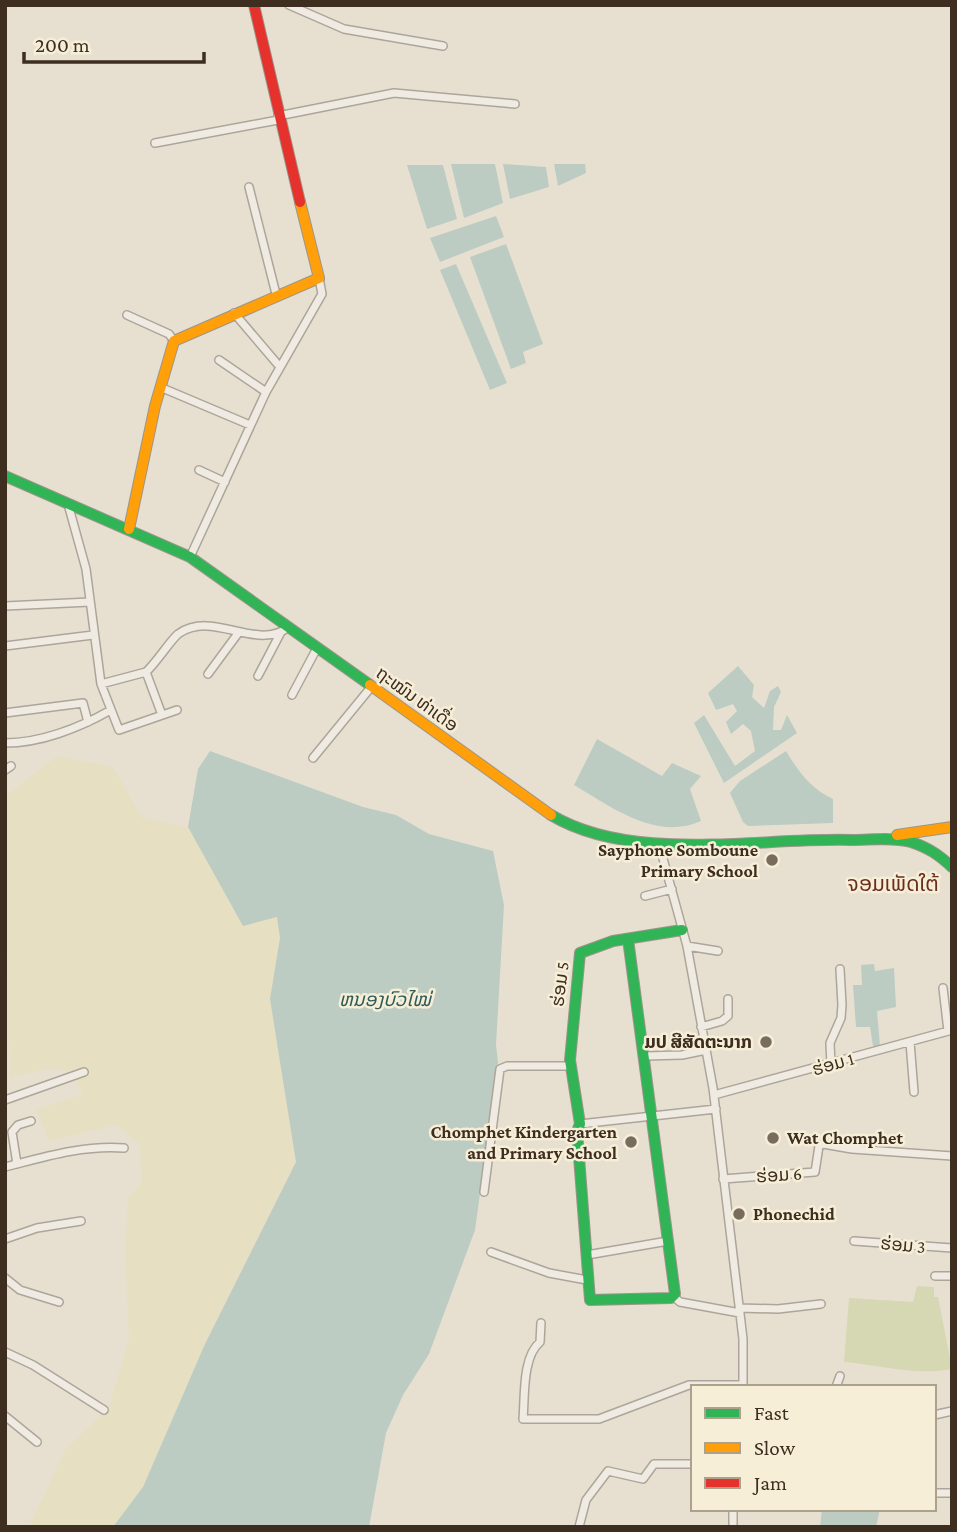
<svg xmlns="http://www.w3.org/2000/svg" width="957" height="1532" font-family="'Crimson Pro','Noto Sans Lao',serif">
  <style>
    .farmland { fill: #e6dfc2 }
    .green { fill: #d6d7b3 }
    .water { fill: #bcccc2 }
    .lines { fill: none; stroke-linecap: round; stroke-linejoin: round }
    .street-casing { stroke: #ada599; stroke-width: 10 }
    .fast-casing { stroke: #9c958a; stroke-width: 12 }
    .slow-casing { stroke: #9c958a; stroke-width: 12 }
    .jam-casing { stroke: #9c958a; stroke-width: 12 }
    .street { stroke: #efebe3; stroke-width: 7 }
    .fast { stroke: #30b455; stroke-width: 10 }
    .slow { stroke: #ff9f0a; stroke-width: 10 }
    .jam { stroke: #e5322d; stroke-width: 10 }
    .poi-dot { fill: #786c5e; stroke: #f7eed8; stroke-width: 2.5 }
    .labels { text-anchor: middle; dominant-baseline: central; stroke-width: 5; stroke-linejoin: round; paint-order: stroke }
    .street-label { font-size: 18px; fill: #3d2e20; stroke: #f7eed8 }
    .poi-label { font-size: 18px; font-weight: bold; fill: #3d2e20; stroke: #f7eed8; text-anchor: end }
    .water-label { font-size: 19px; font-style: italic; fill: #2f5d5a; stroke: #f7eed8 }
    .quarter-label { font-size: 21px; fill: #6b2e1e; stroke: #f7eed8 }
  </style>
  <rect width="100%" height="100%" fill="#e7e0d1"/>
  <path class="farmland" d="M 57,756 L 113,767 L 142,818 L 188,827 L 243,926 L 277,917 L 280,938 L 270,999 L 296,1162 L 205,1344 L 143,1487 L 113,1527 L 29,1527 L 65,1450 L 109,1407 L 129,1339 L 125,1253 L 128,1199 L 141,1182 L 140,1144 L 116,1125 L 49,1141 L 36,1110 L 83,1094 L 71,1071 L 46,1069 L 9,1078 L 5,796 Z"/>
  <path class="green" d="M 917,1286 L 934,1287 L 934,1297 L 938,1297 L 952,1369 C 916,1376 880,1365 844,1362 L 849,1298 L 913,1302 Z"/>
  <path class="water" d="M 451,164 L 495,164 L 503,203 L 464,218 Z
    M 503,164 L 546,167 L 549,187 L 510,199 Z
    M 554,164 L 585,164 L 586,173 L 558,186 Z
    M 407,165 L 443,165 L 457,219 L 427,229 Z
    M 496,216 L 504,237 L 440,262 L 430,238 Z
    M 506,244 L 543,344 L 523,352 L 526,363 L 511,369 L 470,257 Z
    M 456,264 L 507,383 L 490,390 L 440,270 Z
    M 738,666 L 754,685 L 752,697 L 764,708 L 770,691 L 778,686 L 781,692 L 774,707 L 773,730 L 781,730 L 787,715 L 797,733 L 724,783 L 694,723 L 704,715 L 735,766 L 755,751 L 751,731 L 743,724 L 731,734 L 726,722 L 737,711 L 733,704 L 716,710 L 708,693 Z
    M 597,739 L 662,776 L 672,763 L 701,776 L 690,789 L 701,821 C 656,841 613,808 574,785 Z
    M 210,751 L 363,807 L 396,815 L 429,834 L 493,851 L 504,905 L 496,1045 L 498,1062 L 475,1230 L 429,1354 L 403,1395 L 386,1433 L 369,1527 L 113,1527 L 143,1487 L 205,1344 L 296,1162 L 270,999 L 280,938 L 277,917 L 243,926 L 188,827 L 198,769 Z
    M 786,751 C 799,772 810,788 833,799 L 833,823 L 748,826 L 743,822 L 730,793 L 740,781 Z
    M 874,964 L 875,971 L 894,968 L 896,1007 L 877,1011 L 880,1046 L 873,1046 L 870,1027 L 856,1027 L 853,985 L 862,985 L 861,965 Z
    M 822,1509 L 880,1509 L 876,1527 L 820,1527 Z"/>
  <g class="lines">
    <g class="street-casing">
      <path id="street" d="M 289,5 L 344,29 L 443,46
        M 278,116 L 394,93 L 515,104
        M 155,143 L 278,120
        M 249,187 L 276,294
        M 234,313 L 280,367
        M 127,315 L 169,334 L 174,341
        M 219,360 L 266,392
        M 160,387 L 250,425
        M 199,470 L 225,482
        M 68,504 L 86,569 L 101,684 L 119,730 L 177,710
        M 190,557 L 266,392 L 322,294 L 319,278
        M 5,606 L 90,602
        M 5,646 L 93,635
        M 208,674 L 239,632
        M 258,676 L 280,634
        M 101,684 L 146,672
        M 292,695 L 317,648
        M 5,713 L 83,703 L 88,722
        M 162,715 L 146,672 C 156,663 170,641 178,634 C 214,609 255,652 289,627
        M 5,743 C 40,743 79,728 109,711
        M 313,758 L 372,686
        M 5,770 L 11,766
        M 659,844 L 687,946 L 713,1088 L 743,1339 L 743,1387
        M 645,896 L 672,889
        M 687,946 L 718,951
        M 943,988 L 948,1031
        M 701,1027 L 722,1021 L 728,1016 L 728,999
        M 910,1042 L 914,1092
        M 645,1056 L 682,1055 L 706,1050
        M 831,1065 L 830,1043 L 841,1018 L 842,1005 L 840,969
        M 714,1095 L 952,1030
        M 5,1100 L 84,1072
        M 580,1124 L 716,1109
        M 17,1164 L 12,1132 L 18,1125 L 31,1121
        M 5,1167 C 44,1157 83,1145 124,1148
        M 723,1179 L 815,1172 L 819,1146 L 823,1144 L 852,1149 L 952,1156
        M 484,1192 L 500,1069 L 507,1066 L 571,1066
        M 5,1239 L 37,1228 L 81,1221
        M 854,1241 L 952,1248
        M 491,1252 L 549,1273 L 587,1280
        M 587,1255 L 668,1241
        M 935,1276 L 952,1276
        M 5,1278 L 20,1290 L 59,1302
        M 674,1297 L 680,1302 L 740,1313
        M 740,1308 L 778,1309 L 821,1304
        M 541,1323 L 540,1342 C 522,1357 525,1397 523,1419 L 599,1419 L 689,1385 L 743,1385
        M 5,1352 L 33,1365 L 104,1410
        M 836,1387 L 840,1376
        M 934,1415 L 952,1411
        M 5,1416 L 37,1442
        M 934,1493 L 952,1493
        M 579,1527 L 586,1500 L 608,1471 L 643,1479 L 654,1464 L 693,1464
        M 733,1527 L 733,1509"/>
    </g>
    <g class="fast-casing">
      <path id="fast" d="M 5,476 L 190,557 L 370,685
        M 551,815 C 633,864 759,837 852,840 C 871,840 894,837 911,842 C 929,848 939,855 952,867
        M 628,939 L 675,1294 L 671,1298 L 590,1300 L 577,1131 L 580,1124 L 570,1060 L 580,953 L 613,941 L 682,930"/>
    </g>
    <g class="slow-casing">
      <path id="slow" d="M 129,529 L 155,406 L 174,341 L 319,278 L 300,202
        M 370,685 L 551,815
        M 897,835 L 952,827"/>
    </g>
    <g class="jam-casing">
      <path id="jam" d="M 254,5 L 300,202"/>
    </g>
    <use href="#street" class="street"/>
    <use href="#fast" class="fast"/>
    <use href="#slow" class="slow"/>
    <use href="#jam" class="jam"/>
  </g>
  <g class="poi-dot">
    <circle cx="772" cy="860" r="7"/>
    <circle cx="766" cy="1042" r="7"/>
    <circle cx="773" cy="1138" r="7"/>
    <circle cx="631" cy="1142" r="7"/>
    <circle cx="739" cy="1214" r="7"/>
  </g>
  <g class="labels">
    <g class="street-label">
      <text transform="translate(417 699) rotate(36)">ຖະໝົນ ທ່າເດື່ອ</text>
      <text transform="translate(560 984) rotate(-83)">ຮ່ອມ 5</text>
      <text transform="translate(833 1064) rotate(-16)">ຮ່ອມ 1</text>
      <text transform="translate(779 1175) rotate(-4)">ຮ່ອມ 6</text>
      <text transform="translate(903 1245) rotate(5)">ຮ່ອມ 3</text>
    </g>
    <g class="poi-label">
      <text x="758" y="850">Sayphone Somboune<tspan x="758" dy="21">Primary School</tspan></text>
      <text x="752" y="1042">ມປ ສີສັດຕະນາກ</text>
      <text x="617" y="1132">Chomphet Kindergarten<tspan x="617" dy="21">and Primary School</tspan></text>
      <text x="787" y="1138" text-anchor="start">Wat Chomphet</text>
      <text x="753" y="1214" text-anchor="start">Phonechid</text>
    </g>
    <g class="water-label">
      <text x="385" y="999">ຫນອງບົວໄໝ່</text>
    </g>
    <g class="quarter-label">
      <text x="893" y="884">ຈອມເພັດໃຕ້</text>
    </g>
  </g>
  <rect width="957" height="1532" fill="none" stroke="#3d2e20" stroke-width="14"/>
  <rect x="691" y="1385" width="245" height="126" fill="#f7eed8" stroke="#ada18e" stroke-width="2"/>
  <rect x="705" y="1408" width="35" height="10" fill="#30b455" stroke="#ada18e" stroke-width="2"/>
  <text x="754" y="1420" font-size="21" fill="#3d2e20">Fast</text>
  <rect x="705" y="1443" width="35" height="10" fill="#ff9f0a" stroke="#ada18e" stroke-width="2"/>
  <text x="754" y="1455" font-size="21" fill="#3d2e20">Slow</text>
  <rect x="705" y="1478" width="35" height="10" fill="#e5322d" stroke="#ada18e" stroke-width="2"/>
  <text x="754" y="1490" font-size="21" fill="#3d2e20">Jam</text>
  <path d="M24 52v10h180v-10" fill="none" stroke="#3d2e20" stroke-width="3.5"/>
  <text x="35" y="52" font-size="21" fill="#3d2e20" stroke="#f7eed8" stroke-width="5" paint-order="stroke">200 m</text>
</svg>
